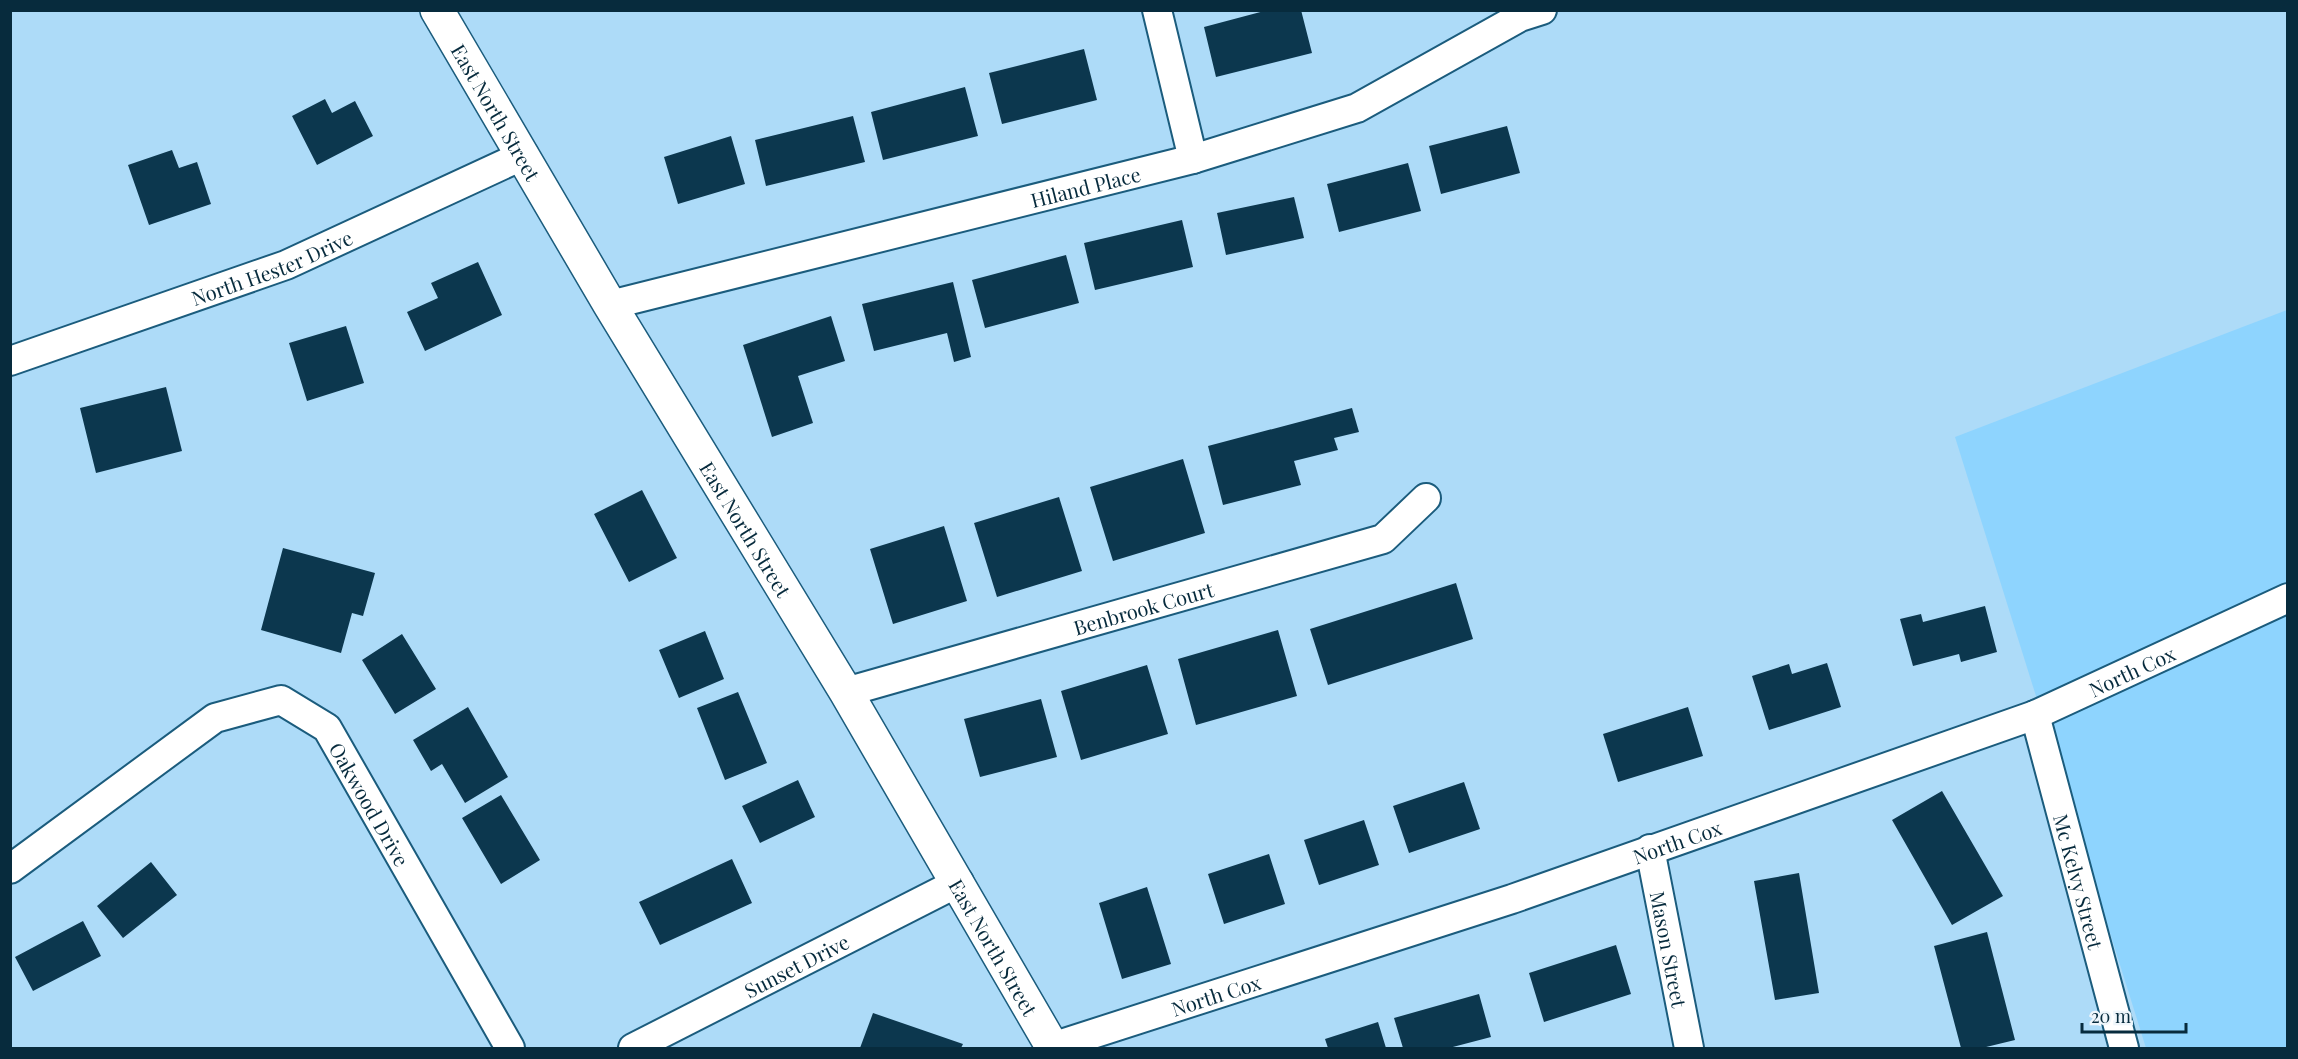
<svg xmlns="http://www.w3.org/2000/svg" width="2298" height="1059" font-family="'Playfair Display',serif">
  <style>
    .built { fill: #8ed4fe }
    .building { fill: #0c374e }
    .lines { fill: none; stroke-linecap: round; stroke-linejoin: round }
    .minor-casing { stroke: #1b5c7d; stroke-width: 32 }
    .tertiary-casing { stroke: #1b5c7d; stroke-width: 36 }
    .minor { stroke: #fff; stroke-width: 28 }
    .tertiary { stroke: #fff; stroke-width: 33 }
    .labels { text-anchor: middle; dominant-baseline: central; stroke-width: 6; stroke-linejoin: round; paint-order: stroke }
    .street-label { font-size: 20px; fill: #072b3d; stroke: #eff6fb }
  </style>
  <rect width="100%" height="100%" fill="#addbf8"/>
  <path class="built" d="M 2287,310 L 2287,1048 L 2146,1048 L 1955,437 Z"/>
  <path class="building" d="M 1268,10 L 1301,10 L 1312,53 L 1216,77 L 1204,27 Z
    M 1084,49 L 1097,100 L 1002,124 L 989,73 Z
    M 965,87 L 978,136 L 883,160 L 871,112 Z
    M 325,99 L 332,113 L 355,101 L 373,136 L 317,165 L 292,116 Z
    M 853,116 L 865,162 L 766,186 L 755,140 Z
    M 1507,126 L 1520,173 L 1441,194 L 1429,146 Z
    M 731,136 L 745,184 L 678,204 L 664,157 Z
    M 172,150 L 179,168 L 197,162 L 211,204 L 149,225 L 128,165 Z
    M 1408,163 L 1421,211 L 1339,232 L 1327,184 Z
    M 1294,197 L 1304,238 L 1226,255 L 1217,213 Z
    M 1182,220 L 1193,267 L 1095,290 L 1084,243 Z
    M 1066,255 L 1079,303 L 985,328 L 972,280 Z
    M 478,262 L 502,315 L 425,351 L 407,312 L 438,298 L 431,283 Z
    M 953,282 L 971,357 L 954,362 L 947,333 L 874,351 L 862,304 Z
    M 831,316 L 845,361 L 798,376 L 813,423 L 772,437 L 743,345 Z
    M 346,326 L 364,383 L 307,401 L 289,343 Z
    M 166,387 L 182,451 L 96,473 L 80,408 Z
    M 1352,408 L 1359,432 L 1334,438 L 1338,450 L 1294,461 L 1301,485 L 1223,505 L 1208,446 Z
    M 1183,459 L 1205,533 L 1113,561 L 1090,487 Z
    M 642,490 L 677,558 L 629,582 L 594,514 Z
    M 1059,497 L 1082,571 L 997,597 L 974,523 Z
    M 944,526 L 967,601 L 893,624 L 870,549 Z
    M 283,548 L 375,573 L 363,616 L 352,613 L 341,653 L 261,630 Z
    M 1456,583 L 1473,639 L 1328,685 L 1310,629 Z
    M 1985,606 L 1997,652 L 1961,662 L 1959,654 L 1913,666 L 1900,619 L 1921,614 L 1923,622 Z
    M 1278,630 L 1297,696 L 1196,725 L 1178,659 Z
    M 705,631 L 724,679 L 679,698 L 659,650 Z
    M 402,634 L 436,689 L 395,714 L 362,660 Z
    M 1827,663 L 1841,707 L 1769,730 L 1752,676 L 1789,664 L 1792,674 Z
    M 1147,665 L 1168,734 L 1081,760 L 1061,691 Z
    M 738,692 L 767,763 L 725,780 L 697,708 Z
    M 1041,699 L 1057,757 L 980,777 L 964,719 Z
    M 468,707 L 508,777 L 465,803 L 442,764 L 431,771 L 413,740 Z
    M 1688,707 L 1703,756 L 1618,782 L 1603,734 Z
    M 798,780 L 815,817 L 760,843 L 742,806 Z
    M 1464,782 L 1480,829 L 1409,853 L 1393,806 Z
    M 1942,791 L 2003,896 L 1952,925 L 1892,820 Z
    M 501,795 L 540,860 L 501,884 L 462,818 Z
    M 1364,820 L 1379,865 L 1319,885 L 1304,840 Z
    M 1269,854 L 1285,904 L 1224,924 L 1208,874 Z
    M 732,859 L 752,903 L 660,945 L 639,902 Z
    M 151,862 L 177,895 L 123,938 L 97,906 Z
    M 1799,873 L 1819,993 L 1775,1000 L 1754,881 Z
    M 1147,887 L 1171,964 L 1122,979 L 1099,903 Z
    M 83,921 L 101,956 L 33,991 L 15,957 Z
    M 1987,932 L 2015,1040 L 1982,1048 L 1961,1048 L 1934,946 Z
    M 1616,945 L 1631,994 L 1544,1022 L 1529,973 Z
    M 1479,994 L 1491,1037 L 1449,1048 L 1403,1048 L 1394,1018 Z
    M 873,1013 L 963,1044 L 961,1048 L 860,1048 Z
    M 1378,1022 L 1386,1048 L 1328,1048 L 1325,1039 Z"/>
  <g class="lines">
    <g class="minor-casing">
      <g id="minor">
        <path d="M 1157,10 L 1193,159"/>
        <path id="s1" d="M 610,305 L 1193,159 L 1357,108 L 1520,17 L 1542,10"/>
        <path id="s2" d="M 10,361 L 286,265 L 524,155"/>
        <path id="s3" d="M 846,692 L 1383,539 L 1426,498"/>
        <path id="s4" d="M 2035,715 L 2124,1048"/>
        <path id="s5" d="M 1650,849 L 1689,1048"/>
        <path id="s6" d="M 10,869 L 215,718 L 281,700 L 327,728 L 510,1048"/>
        <path id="s7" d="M 1052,1047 L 1512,899 L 2035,715 L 2288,598"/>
        <path id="s8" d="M 633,1048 L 959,882"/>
      </g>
    </g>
    <g class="tertiary-casing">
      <g id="tertiary">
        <path id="s9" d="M 437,10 L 610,305 L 846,692 L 1053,1048"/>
      </g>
    </g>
    <use href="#minor" class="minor"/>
    <use href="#tertiary" class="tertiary"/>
  </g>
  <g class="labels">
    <g class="street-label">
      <text stroke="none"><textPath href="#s9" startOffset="118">East North Street</textPath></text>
      <text stroke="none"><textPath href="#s1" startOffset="490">Hiland Place</textPath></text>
      <text stroke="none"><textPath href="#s2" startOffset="278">North Hester Drive</textPath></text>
      <text stroke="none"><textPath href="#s9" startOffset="604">East North Street</textPath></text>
      <text stroke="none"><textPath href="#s3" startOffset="309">Benbrook Court</textPath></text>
      <text stroke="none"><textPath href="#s7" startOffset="1144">North Cox</textPath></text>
      <text stroke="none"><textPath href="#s6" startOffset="464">Oakwood Drive</textPath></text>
      <text stroke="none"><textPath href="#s7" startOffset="658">North Cox</textPath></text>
      <text stroke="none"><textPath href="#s4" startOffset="172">Mc Kelvy Street</textPath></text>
      <text stroke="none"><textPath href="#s9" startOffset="1090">East North Street</textPath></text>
      <text stroke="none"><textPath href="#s5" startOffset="102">Mason Street</textPath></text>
      <text stroke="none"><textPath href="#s8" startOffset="183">Sunset Drive</textPath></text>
      <text stroke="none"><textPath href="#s7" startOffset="172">North Cox</textPath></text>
    </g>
  </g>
  <rect width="2298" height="1059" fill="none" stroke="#072b3d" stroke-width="24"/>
  <path d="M2082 1023v9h104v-9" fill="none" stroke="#072b3d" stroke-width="3"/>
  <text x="2091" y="1023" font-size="18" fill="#072b3d" stroke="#eff6fb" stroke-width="4.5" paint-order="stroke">20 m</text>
</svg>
